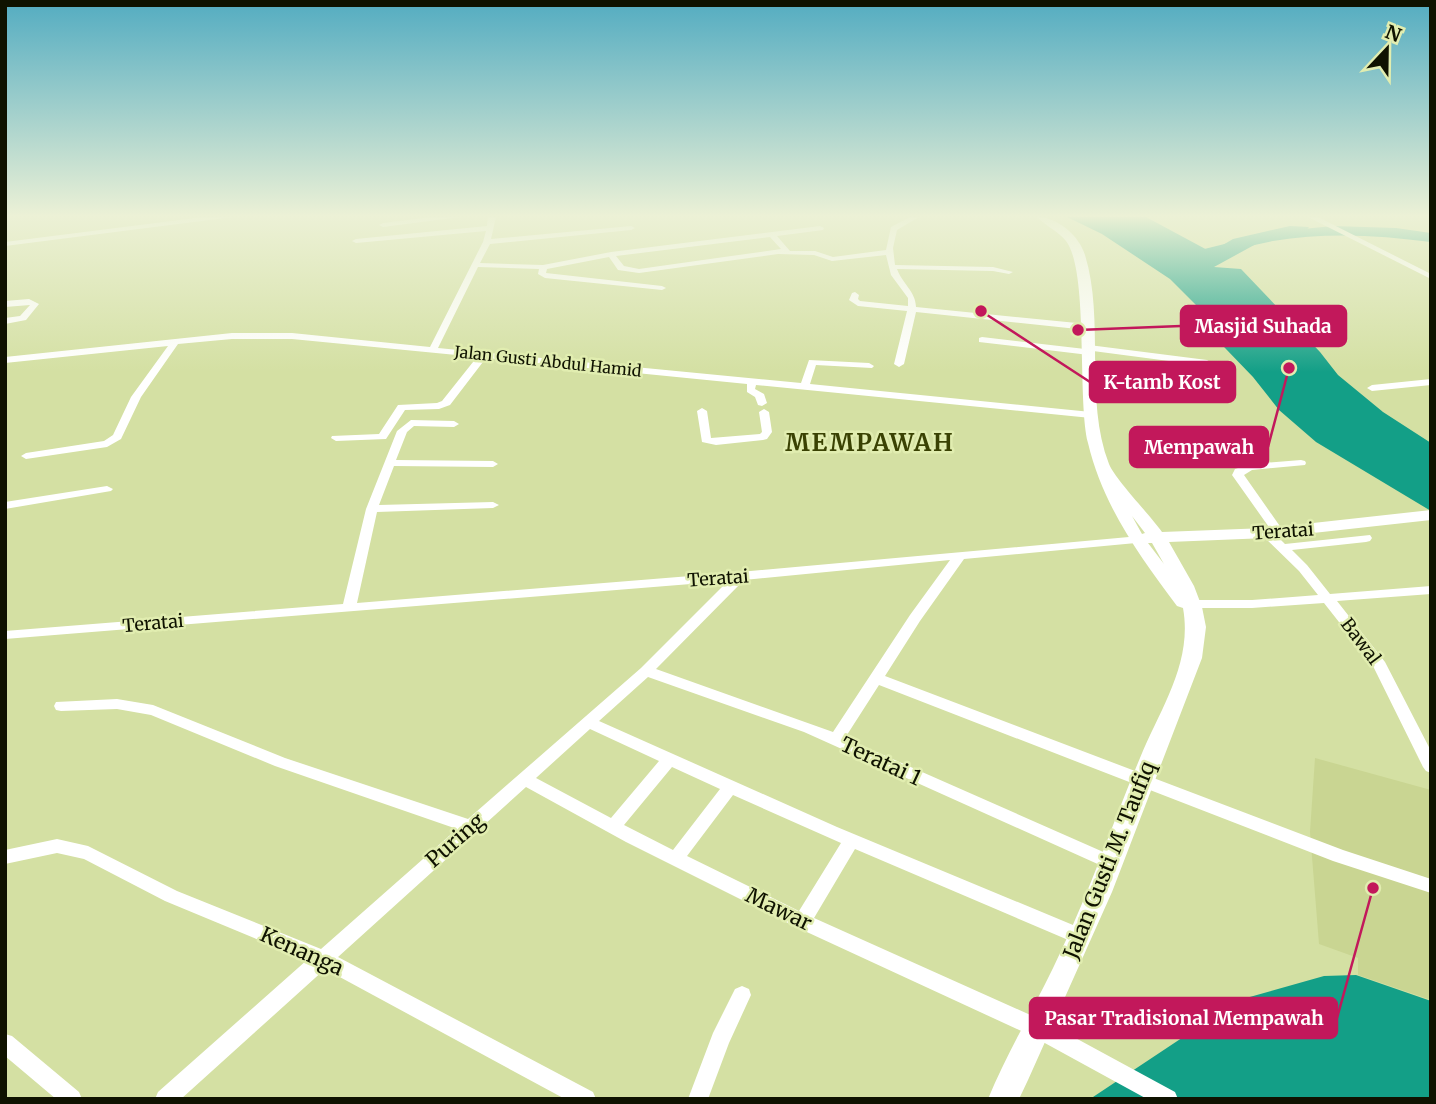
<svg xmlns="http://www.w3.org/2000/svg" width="1436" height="1104" font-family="Merriweather,serif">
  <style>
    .built { fill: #c9d592 }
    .water { fill: #139f87 }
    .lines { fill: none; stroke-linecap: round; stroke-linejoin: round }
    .river { fill: #139f87; fill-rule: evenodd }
    .minor { fill: #fff; fill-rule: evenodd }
    .secondary { fill: #fff; fill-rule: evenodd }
    .labels { text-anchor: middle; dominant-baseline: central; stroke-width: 5; stroke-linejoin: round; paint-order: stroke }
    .far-street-label { font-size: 16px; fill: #0f1200; stroke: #e1edb0 }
    .street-label { font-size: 18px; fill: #0f1200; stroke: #e1edb0 }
    .near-street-label { font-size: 21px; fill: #0f1200; stroke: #e1edb0 }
    .district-label { font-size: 24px; font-weight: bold; letter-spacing: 2px; fill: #3a4203; stroke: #e1edb0 }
    .leader { fill: none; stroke: #c2185b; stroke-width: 2.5 }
    .callout-dot { fill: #c2185b; stroke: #e1edb0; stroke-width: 2.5 }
    .callout { fill: #c2185b; stroke: #c2185b; stroke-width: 2.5 }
    .callout-label { font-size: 19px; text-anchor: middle; font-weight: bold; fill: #fff }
  </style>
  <rect width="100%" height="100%" fill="#d4e0a3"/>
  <path class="built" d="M 1315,758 L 1431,790 L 1431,1000 L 1358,975 L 1358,958 L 1319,944 L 1310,832 Z"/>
  <path class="water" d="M 1067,217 L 1146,217 L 1211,252 L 1233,239 L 1290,226 L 1309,227 L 1304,233 L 1256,244 L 1214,267 L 1241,269 L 1320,352 L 1338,375 L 1383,412 L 1431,443 L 1431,511 L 1316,442 L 1279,410 L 1253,377 L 1198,320 L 1196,305 L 1170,279 L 1102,234 Z
    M 1356,975 L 1431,1001 L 1431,1099 L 1090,1099 L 1239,1000 L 1324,976 Z"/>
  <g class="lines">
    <path class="river" d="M 1333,226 L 1396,228 L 1431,233 L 1431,242 C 1378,235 1326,232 1273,241 C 1241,247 1210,257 1178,265 L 1170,260 L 1172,257 L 1273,232 Z"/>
    <path class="minor" d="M 203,217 L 233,217 L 5,246 L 5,242 Z
      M 432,217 L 460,217 L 383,227 L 379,225 L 383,223 Z
      M 488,217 L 496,217 L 491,239 L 631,226 L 635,228 L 631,230 L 490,244 L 480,263 L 543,265 L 611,252 L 820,226 L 824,228 L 823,230 L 777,236 L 790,251 L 815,251 L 833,257 L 886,250 L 891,227 L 910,217 L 919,217 L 897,230 L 893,248 L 895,265 L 993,267 L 1013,272 L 1009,274 L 993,271 L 897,269 C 902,283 916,292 916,307 L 1087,324 L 1091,327 L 1087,330 L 916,312 L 904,364 L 899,367 L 894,364 L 907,311 L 858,306 L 849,300 L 852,293 L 855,292 L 859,295 L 858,299 L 860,301 L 908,306 L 908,298 L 891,275 L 886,255 L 832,261 L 814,255 L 778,254 L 639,273 L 618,270 L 609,257 L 547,269 L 546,273 L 662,286 L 666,288 L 662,290 L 545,278 L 538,274 L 539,269 L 478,267 L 438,348 L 801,383 L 809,360 L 869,363 L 874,366 L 872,368 L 816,365 L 810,384 L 1091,412 L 1096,415 L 1091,418 L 756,385 L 755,389 L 764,394 L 767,403 L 762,406 L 758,405 L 755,397 L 747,392 L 747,384 L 486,358 L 450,405 L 439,409 L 405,410 L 386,439 L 336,441 L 331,438 L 332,436 L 379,434 L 398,405 L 437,403 L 442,401 L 477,357 L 292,339 L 232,339 L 178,344 L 141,397 L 121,439 L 107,447 L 26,459 L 21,456 L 26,453 L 104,441 L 113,435 L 131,397 L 168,346 L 5,363 L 5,357 L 232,333 L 292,333 L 430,347 L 483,242 L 486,231 L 356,243 L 352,241 L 356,239 L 487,226 ZM 770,237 L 781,249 L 639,269 L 624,266 L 616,256 Z
      M 1308,217 L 1318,217 L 1431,274 L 1431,279 Z
      M 29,299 L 39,304 L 26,320 L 5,324 L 5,318 L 20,316 L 30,305 L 5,307 L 5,301 Z
      M 982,337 L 1085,349 L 1089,345 L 1207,360 L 1212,363 L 1207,366 L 1093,351 L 1089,355 L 979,342 L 979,338 Z
      M 1431,379 L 1431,385 L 1372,391 L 1367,388 L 1372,385 Z
      M 702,408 L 707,411 L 711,438 L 760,434 L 762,432 L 759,412 L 764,409 L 769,412 L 772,432 L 767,439 L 763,440 L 716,445 L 702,442 L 697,411 Z
      M 411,420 L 454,421 L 459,424 L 454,427 L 414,426 L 407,432 L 396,460 L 493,461 L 498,464 L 493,467 L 394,466 L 379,505 L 493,502 L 499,505 L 493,508 L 377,512 L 357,603 L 740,572 L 1140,536 L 1142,539 L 1136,543 L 964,559 L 920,621 L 885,676 L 1343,850 L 1431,879 L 1431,893 L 1333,861 L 879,685 L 845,738 L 1117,858 L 1119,863 L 1117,868 L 1111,870 L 804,732 L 648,677 L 599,721 L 837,827 L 1085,930 L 1088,936 L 1085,942 L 1079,944 L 1073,942 L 855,849 L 814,918 L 1046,1022 L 1175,1092 L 1178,1099 L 1147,1099 L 1032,1036 L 796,927 L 626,842 L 526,787 L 338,957 L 593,1092 L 596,1099 L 565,1099 L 325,969 L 181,1099 L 155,1099 L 158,1092 L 307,960 L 165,901 L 84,859 L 57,853 L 5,864 L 5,850 L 57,839 L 88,846 L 177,891 L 321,949 L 457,829 L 275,766 L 151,715 L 117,709 L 61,711 L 56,710 L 54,706 L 56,702 L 117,699 L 153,705 L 285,758 L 468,819 L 641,668 L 728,581 L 5,639 L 5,631 L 343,604 L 366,509 L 397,431 ZM 950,560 L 910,615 L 833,732 L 656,669 L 744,580 ZM 590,729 L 659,761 L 611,818 L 536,778 ZM 672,767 L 720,789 L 673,850 L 624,825 ZM 733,795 L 841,843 L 799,911 L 687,856 Z
      M 1301,460 L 1305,461 L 1306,463 L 1305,465 L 1252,470 L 1244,475 L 1284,532 L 1282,535 L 1276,535 L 1285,544 L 1370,535 L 1372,538 L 1370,541 L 1366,542 L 1292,550 L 1307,565 L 1330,594 L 1431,586 L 1431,594 L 1337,601 L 1385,662 L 1431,751 L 1431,773 L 1426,771 L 1423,767 L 1372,664 L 1324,603 L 1252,608 L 1186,608 L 1179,604 L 1186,600 L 1252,600 L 1318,595 L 1299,571 L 1263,536 L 1261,533 L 1263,530 L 1271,530 L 1232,475 L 1235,469 L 1250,464 Z
      M 107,486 L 113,489 L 111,491 L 5,509 L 5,502 Z
      M 742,986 L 749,989 L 751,995 L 729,1043 L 708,1099 L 688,1099 L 713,1033 L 735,989 Z
      M 5,1034 L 12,1036 L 79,1092 L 82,1099 L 56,1099 L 5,1056 Z"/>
    <path class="secondary" d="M 1037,217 C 1057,217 1079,235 1085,255 C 1105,320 1084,399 1109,464 C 1115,479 1150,515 1162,532 L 1267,528 L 1431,510 L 1431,520 L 1267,538 L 1169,542 L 1194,586 L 1202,607 L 1206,627 L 1202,658 L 1112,892 L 1028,1080 L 1019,1099 L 988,1099 C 1009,1048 1039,1000 1061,951 C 1091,888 1113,822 1140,758 C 1160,709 1193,663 1183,608 L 1177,606 C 1139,555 1103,506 1088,443 C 1077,398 1089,271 1066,241 C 1059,232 1046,226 1037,217 ZM 1132,516 L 1145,533 L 1142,534 ZM 1148,543 L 1152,543 L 1164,564 Z"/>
  </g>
  <linearGradient id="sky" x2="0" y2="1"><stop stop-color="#53acc1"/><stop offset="0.58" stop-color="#ecf1d6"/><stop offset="1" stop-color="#ecf1d6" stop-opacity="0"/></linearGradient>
  <rect width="1436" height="372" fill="url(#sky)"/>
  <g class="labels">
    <g class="far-street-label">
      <text transform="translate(548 361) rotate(6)">Jalan Gusti Abdul Hamid</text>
    </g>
    <g class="street-label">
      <text transform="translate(1283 531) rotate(-4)">Teratai</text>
      <text transform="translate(718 578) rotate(-4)">Teratai</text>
      <text transform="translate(153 623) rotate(-5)">Teratai</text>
      <text transform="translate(1361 641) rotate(53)">Bawal</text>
    </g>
    <g class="near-street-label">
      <text transform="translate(881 761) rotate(25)">Teratai 1</text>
      <text transform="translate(455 840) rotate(-41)">Puring</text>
      <text transform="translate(1109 860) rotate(-68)">Jalan Gusti M. Taufiq</text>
      <text transform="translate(779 909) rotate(26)">Mawar</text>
      <text transform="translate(302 951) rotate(24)">Kenanga</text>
    </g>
    <g class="district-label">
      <text x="870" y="442">MEMPAWAH</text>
    </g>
  </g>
  <path class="leader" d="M1078 330L1181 326M981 311L1090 382M1289 368L1268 447M1373 888L1337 1018"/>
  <g class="callout-dot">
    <circle cx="1078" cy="330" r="7"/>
    <circle cx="981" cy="311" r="7"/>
    <circle cx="1289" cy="368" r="7"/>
    <circle cx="1373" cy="888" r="7"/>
  </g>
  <g class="callout">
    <rect x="1181" y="306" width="165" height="40" rx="7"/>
    <rect x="1090" y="362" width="145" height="40" rx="7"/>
    <rect x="1130" y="427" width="138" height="40" rx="7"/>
    <rect x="1030" y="998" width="307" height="40" rx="7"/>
  </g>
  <g class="callout-label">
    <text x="1263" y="333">Masjid Suhada</text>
    <text x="1162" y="389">K-tamb Kost</text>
    <text x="1199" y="454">Mempawah</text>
    <text x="1184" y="1025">Pasar Tradisional Mempawah</text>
  </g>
  <rect width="1436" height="1104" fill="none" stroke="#0f1200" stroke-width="14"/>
  <g transform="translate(1387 49) rotate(22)" stroke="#e1edb0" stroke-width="5" paint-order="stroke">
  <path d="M0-5L12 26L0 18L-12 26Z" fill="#0f1200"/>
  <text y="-10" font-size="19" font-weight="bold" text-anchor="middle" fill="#0f1200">N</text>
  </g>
</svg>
